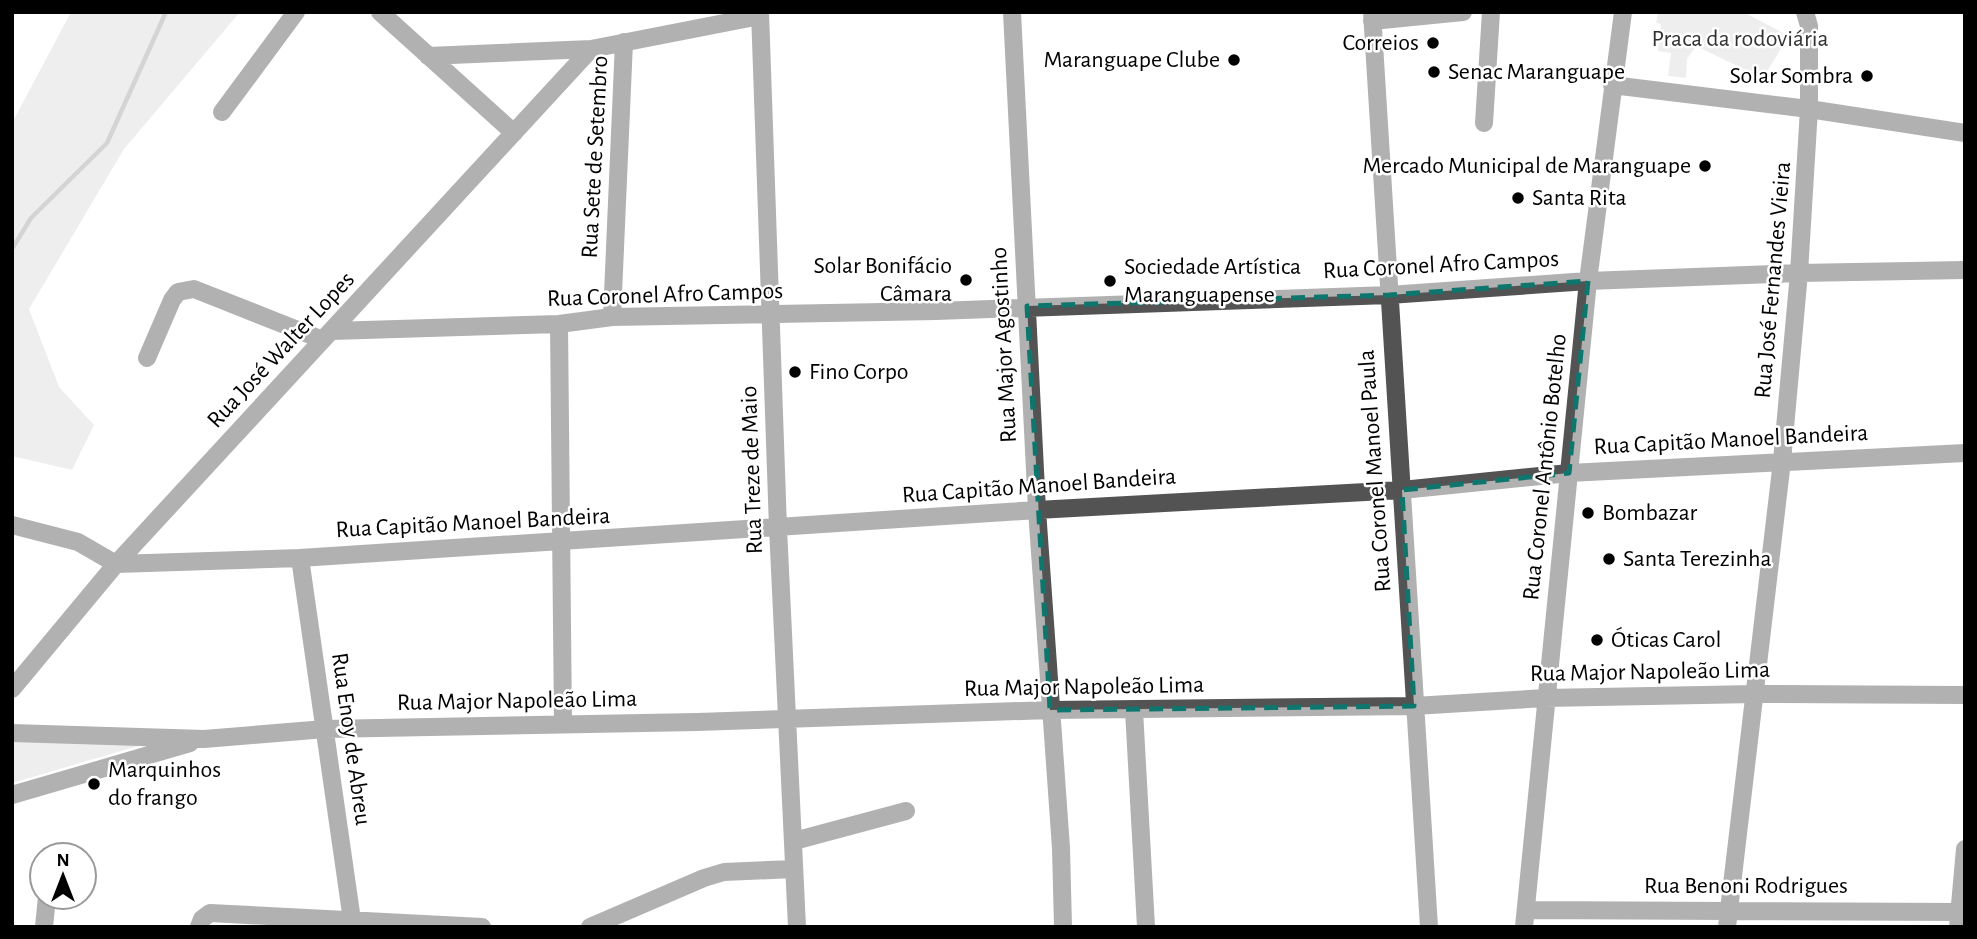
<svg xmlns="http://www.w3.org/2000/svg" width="1977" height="939" font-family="'Alegreya Sans',sans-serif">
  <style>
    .green { fill: #dadada }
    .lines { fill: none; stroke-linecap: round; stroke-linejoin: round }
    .stream { stroke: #a1a1a1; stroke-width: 4.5 }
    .minor { stroke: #535353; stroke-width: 18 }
    .marked { fill: none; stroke: #0f766e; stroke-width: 5; stroke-dasharray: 14 9; stroke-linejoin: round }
    .poi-dot { fill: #000; stroke: #fff; stroke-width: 2.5 }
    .labels { text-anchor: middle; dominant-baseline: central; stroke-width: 5; stroke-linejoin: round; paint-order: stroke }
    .park-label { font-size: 24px; fill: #313131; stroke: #fff }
    .poi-label { font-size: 24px; fill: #000; stroke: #fff; text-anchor: start }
    .street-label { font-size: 24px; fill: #000; stroke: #fff }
  </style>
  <rect width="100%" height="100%" fill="#fff"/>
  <path class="green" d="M 71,12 L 240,12 L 124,149 L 29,309 L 59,387 L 94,425 L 72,470 L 12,456 L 12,123 Z
    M 1658,12 L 1748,12 L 1747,14 L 1789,36 L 1759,84 L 1752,85 L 1752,73 L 1696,46 L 1687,59 L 1686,78 L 1668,76 L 1671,53 L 1658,51 L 1661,24 L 1656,23 Z
    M 12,738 L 162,739 L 12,783 Z"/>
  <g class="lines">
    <path class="stream" d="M 12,249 L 31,218 L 107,143 L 166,12"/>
    <path class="minor" d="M 380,12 L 514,133
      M 760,12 L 778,528 L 797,927
      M 1012,12 L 1037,510 L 1061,848 L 1063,927
      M 1372,12 L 1429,927
      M 1372,21 L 1463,12
      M 428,56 L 591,49 L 760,16
      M 1612,85 L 1809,109 L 1965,133
      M 222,112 L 296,12
      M 1484,123 L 1491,12
      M 612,317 L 624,42
      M 559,324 L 563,724
      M 332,331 L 559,324 L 612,317 L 936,311 L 1389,295 L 1588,281 L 1799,273 L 1965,270
      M 147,358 L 172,300 L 178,292 L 194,289 L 323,340
      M 12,525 L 78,542 L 116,564 L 300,558 L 1037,510 L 1402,490 L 1569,473 L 1965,453
      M 300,558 L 353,927
      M 12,689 L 116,564 L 591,49
      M 1134,710 L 1146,927
      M 12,733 L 204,739 L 325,729 L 697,722 L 1050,710 L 1414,706 L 1545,698 L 1755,694 L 1965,695
      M 12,795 L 190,743
      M 794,841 L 906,811
      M 1526,910 L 1965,912
      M 44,927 L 47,897
      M 199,927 L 202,919 L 210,913 L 482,927
      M 590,927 L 704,878 L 724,872 L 794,869
      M 1524,927 L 1588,281 L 1623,12
      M 1727,927 L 1782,461 L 1799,273 L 1809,109 L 1809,26 L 1805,12
      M 1958,927 L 1965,849"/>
  </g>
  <path d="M0 0H1977V939H0ZM 1588,281 L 1569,473 L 1402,490 L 1414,706 L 1050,710 L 1027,306 L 1389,295 Z" fill="#fff" fill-opacity=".55" fill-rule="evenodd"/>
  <path class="marked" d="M 1588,281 L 1569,473 L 1402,490 L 1414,706 L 1050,710 L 1027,306 L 1389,295 Z"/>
  <g class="poi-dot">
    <circle cx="1433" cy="43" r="7"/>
    <circle cx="1234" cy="60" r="7"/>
    <circle cx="1434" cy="72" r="7"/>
    <circle cx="1867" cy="76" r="7"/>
    <circle cx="1705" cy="166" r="7"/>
    <circle cx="1518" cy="198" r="7"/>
    <circle cx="966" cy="280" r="7"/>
    <circle cx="1110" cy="281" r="7"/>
    <circle cx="795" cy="372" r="7"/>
    <circle cx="1588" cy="513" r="7"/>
    <circle cx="1609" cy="559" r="7"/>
    <circle cx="1597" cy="640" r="7"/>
    <circle cx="94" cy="784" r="7"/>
  </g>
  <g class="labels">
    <g class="park-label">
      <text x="1740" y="39">Praca da rodoviária</text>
    </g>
    <g class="poi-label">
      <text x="1419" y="43" text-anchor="end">Correios</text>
      <text x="1220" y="60" text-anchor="end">Maranguape Clube</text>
      <text x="1448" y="72">Senac Maranguape</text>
      <text x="1853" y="76" text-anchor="end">Solar Sombra</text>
      <text x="1691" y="166" text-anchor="end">Mercado Municipal de Maranguape</text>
      <text x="1532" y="198">Santa Rita</text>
      <text x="952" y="266" text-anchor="end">Solar Bonifácio<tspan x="952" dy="28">Câmara</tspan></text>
      <text x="1124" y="267">Sociedade Artística<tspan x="1124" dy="28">Maranguapense</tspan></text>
      <text x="809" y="372">Fino Corpo</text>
      <text x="1602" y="513">Bombazar</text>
      <text x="1623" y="559">Santa Terezinha</text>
      <text x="1611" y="640">Óticas Carol</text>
      <text x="108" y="770">Marquinhos<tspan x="108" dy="28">do frango</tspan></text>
    </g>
    <g class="street-label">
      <text transform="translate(595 157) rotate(-87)">Rua Sete de Setembro</text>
      <text transform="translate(1441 265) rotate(-3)">Rua Coronel Afro Campos</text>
      <text transform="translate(1773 280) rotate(-85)">Rua José Fernandes Vieira</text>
      <text transform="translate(665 295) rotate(-2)">Rua Coronel Afro Campos</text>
      <text transform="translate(1004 345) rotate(-93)">Rua Major Agostinho</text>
      <text transform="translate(281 350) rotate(-47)">Rua José Walter Lopes</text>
      <text transform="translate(1731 440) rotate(-3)">Rua Capitão Manoel Bandeira</text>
      <text transform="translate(1545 467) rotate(-84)">Rua Coronel Antônio Botelho</text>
      <text transform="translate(752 470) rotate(-92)">Rua Treze de Maio</text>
      <text transform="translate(1375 471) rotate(-94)">Rua Coronel Manoel Paula</text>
      <text transform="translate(1039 486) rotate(-4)">Rua Capitão Manoel Bandeira</text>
      <text transform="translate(473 523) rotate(-3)">Rua Capitão Manoel Bandeira</text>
      <text transform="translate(1650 672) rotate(-1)">Rua Major Napoleão Lima</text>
      <text transform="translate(1084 687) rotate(-1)">Rua Major Napoleão Lima</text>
      <text transform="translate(517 701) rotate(-1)">Rua Major Napoleão Lima</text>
      <text transform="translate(351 739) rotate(82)">Rua Enoy de Abreu</text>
      <text x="1746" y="886">Rua Benoni Rodrigues</text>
    </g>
  </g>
  <rect width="1977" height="939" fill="none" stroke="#000000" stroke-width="28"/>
  <g transform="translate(63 876)"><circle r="33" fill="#ffffff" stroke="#999999" stroke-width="2"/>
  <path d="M0-5L12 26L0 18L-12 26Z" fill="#000000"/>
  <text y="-10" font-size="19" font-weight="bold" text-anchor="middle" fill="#000000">N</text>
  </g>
</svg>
